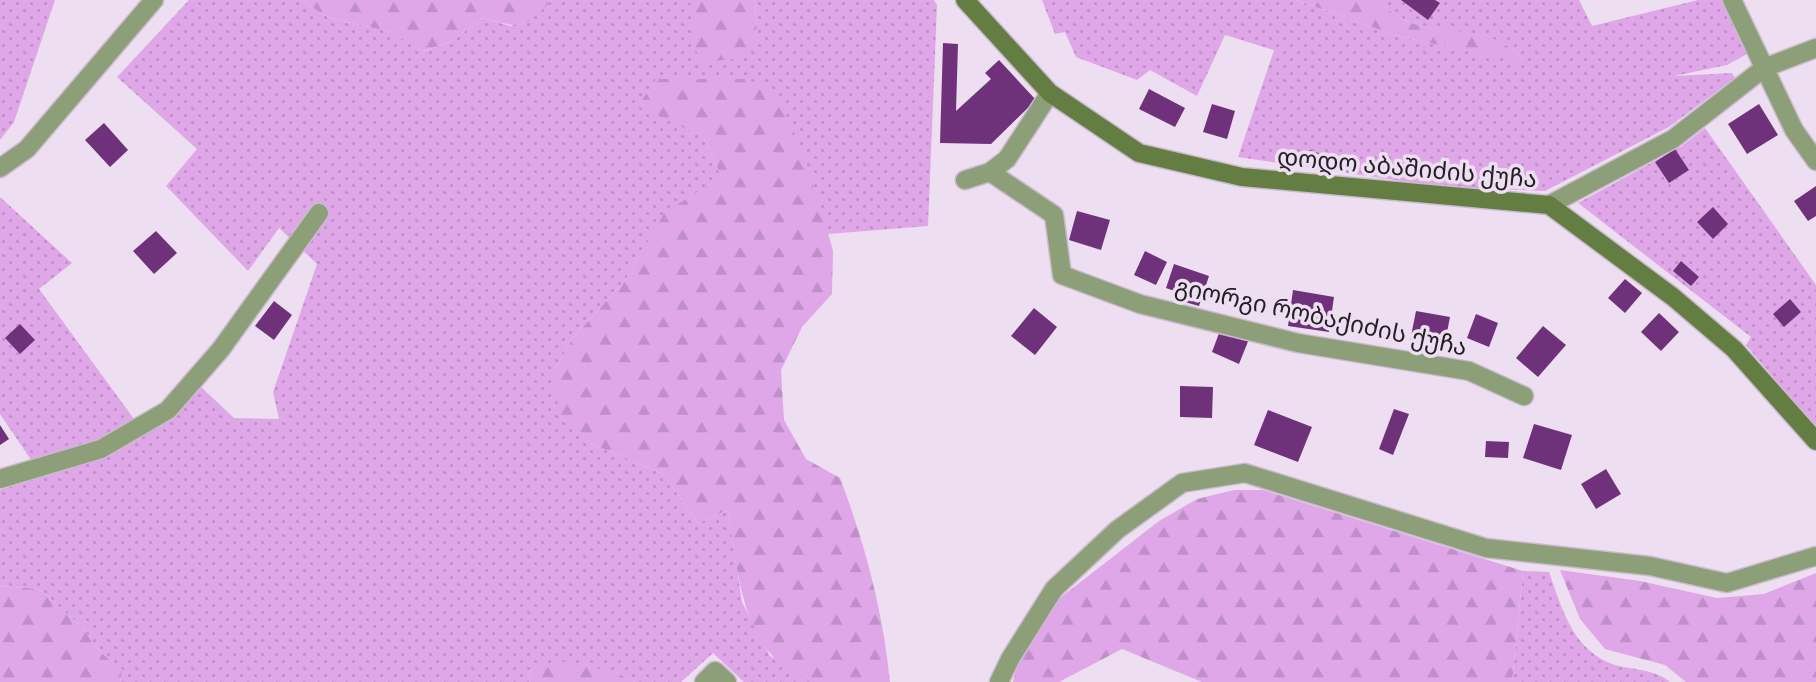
<svg xmlns="http://www.w3.org/2000/svg" width="1816" height="682" font-family="Rubik,'Noto Sans Georgian',sans-serif">
  <style>
    .grass { fill: url(#grass-dots) }
    .forest { fill: url(#forest-firs) }
    .building { fill: #6f327a }
    .lines { fill: none; stroke-linecap: round; stroke-linejoin: round }
    .street-casing { stroke: #cabbcc; stroke-width: 21 }
    .secondary-casing { stroke: #cabbcc; stroke-width: 21 }
    .street { stroke: #8d9f78; stroke-width: 18 }
    .secondary { stroke: #637d43; stroke-width: 18 }
    .labels { text-anchor: middle; dominant-baseline: central; stroke-width: 7; stroke-linejoin: round; paint-order: stroke }
    .street-label { font-size: 24px; fill: #241e25; stroke: #eedef1 }
  </style>
  <defs>
    <pattern id="grass-dots" width="8" height="8" patternUnits="userSpaceOnUse" patternTransform="scale(1.75)"><rect width="8" height="8" fill="#dfa7e8"/><path d="M2 2h.1M6 6h.1" fill="none" stroke="#bf8fc7" stroke-width="1.8" stroke-linecap="round"/></pattern>
    <pattern id="forest-firs" width="22" height="20" patternUnits="userSpaceOnUse" patternTransform="scale(1.75)"><rect width="22" height="20" fill="#dfa7e8"/><path d="M5 1l3.5 6h-7zM16 11l3.5 6h-7z" fill="#bf8fc7"/></pattern>
  </defs>
  <rect width="100%" height="100%" fill="#eedef1"/>
  <path class="grass" d="M 0,0 L 55,0 L 14,122 L 0,140 Z
    M 189,0 L 300,0 L 330,18 L 391,32 L 424,51 L 450,42 L 483,18 L 511,26 L 552,0 L 687,0 L 694,6 L 694,39 L 757,35 L 755,0 L 934,0 L 937,5 L 928,226 L 828,234 L 794,131 L 703,137 L 722,177 L 665,213 L 626,279 L 573,338 L 553,373 L 590,443 L 663,474 L 698,523 L 728,510 L 742,602 L 770,656 L 821,682 L 744,682 L 713,653 L 681,682 L 635,682 L 615,672 L 531,668 L 529,682 L 120,682 L 122,670 L 98,650 L 82,627 L 39,589 L 0,586 L 0,490 L 42,476 L 0,414 L 0,197 L 72,263 L 39,289 L 145,434 L 173,419 L 200,386 L 234,418 L 279,419 L 273,392 L 317,264 L 279,228 L 248,271 L 166,186 L 197,149 L 117,77 Z
    M 1042,0 L 1296,0 L 1400,37 L 1525,62 C 1486,15 1411,46 1381,0 L 1579,0 L 1592,26 L 1698,0 L 1722,0 L 1747,54 L 1727,65 L 1674,76 L 1732,73 L 1735,78 L 1669,127 L 1545,191 L 1443,187 L 1238,157 L 1274,50 L 1225,35 L 1197,96 L 1150,70 L 1137,80 L 1076,57 L 1065,32 L 1055,34 Z
    M 1705,128 L 1816,285 L 1816,428 L 1746,345 L 1751,337 L 1578,203 L 1682,146 Z
    M 1523,571 L 1549,572 C 1563,612 1575,657 1623,667 C 1640,670 1657,671 1670,682 L 1512,682 Z"/>
  <path class="forest" d="M 300,0 L 552,0 C 524,29 522,29 483,18 L 450,42 L 423,51 L 391,32 L 330,18 Z
    M 687,0 L 755,0 L 757,35 L 748,58 L 699,62 L 694,39 L 694,7 Z
    M 1296,0 L 1381,0 C 1408,40 1464,22 1501,42 C 1510,47 1519,56 1527,63 L 1400,37 Z
    M 656,79 L 747,79 L 774,92 L 794,131 L 821,208 L 833,251 L 832,294 L 802,327 L 781,370 L 784,420 L 806,459 L 840,478 C 865,544 883,611 890,682 C 868,682 842,682 820,682 C 742,667 738,573 728,510 L 698,523 L 663,474 L 590,443 L 560,418 L 553,373 L 573,338 L 626,279 L 665,212 L 722,177 L 703,137 L 638,106 Z
    M 1234,490 L 1263,490 L 1523,571 L 1512,682 L 1202,682 L 1122,649 L 1059,682 L 1013,682 L 1018,660 L 1056,601 L 1159,521 L 1197,499 Z
    M 1560,570 L 1640,581 L 1717,598 L 1764,594 L 1816,573 L 1816,682 L 1686,682 L 1665,665 L 1605,649 L 1580,619 Z
    M 0,586 L 39,589 L 82,627 L 98,650 L 122,670 L 120,682 L 0,682 Z
    M 564,662 L 615,672 L 635,682 L 529,682 L 531,668 Z"/>
  <path class="building" d="M 1401,0 L 1435,0 L 1440,3 L 1428,20 Z
    M 943,43 L 958,44 L 956,111 L 991,79 L 985,73 L 999,60 L 1036,100 L 991,144 L 940,143 Z
    M 1149,89 L 1185,108 L 1175,127 L 1139,109 Z
    M 1212,104 L 1235,111 L 1227,139 L 1203,132 Z
    M 1759,104 L 1778,135 L 1747,154 L 1728,124 Z
    M 104,123 L 128,150 L 110,167 L 85,140 Z
    M 1675,149 L 1689,170 L 1669,183 L 1655,162 Z
    M 1310,150 L 1329,157 L 1324,171 L 1305,163 Z
    M 1816,186 L 1816,216 L 1808,221 L 1794,201 Z
    M 1713,207 L 1728,224 L 1713,239 L 1697,222 Z
    M 1077,211 L 1110,220 L 1101,250 L 1069,240 Z
    M 156,231 L 177,253 L 154,274 L 133,251 Z
    M 1145,251 L 1167,262 L 1156,285 L 1134,275 Z
    M 1681,261 L 1699,277 L 1691,286 L 1673,271 Z
    M 1174,264 L 1209,276 L 1199,306 L 1181,301 L 1183,294 L 1166,288 Z
    M 1625,279 L 1642,293 L 1625,313 L 1608,298 Z
    M 1293,290 L 1334,297 L 1329,332 L 1288,326 Z
    M 1790,299 L 1801,312 L 1784,327 L 1773,314 Z
    M 274,301 L 292,315 L 274,340 L 255,326 Z
    M 1034,308 L 1057,327 L 1035,355 L 1011,336 Z
    M 1416,311 L 1450,317 L 1443,353 L 1409,346 Z
    M 1659,313 L 1679,332 L 1661,351 L 1641,332 Z
    M 1476,314 L 1498,323 L 1489,347 L 1467,338 Z
    M 20,324 L 35,340 L 20,354 L 5,338 Z
    M 1543,326 L 1566,345 L 1538,377 L 1516,358 Z
    M 1221,328 L 1249,339 L 1239,364 L 1212,352 Z
    M 1180,386 L 1213,387 L 1212,418 L 1180,417 Z
    M 1394,409 L 1409,414 L 1393,455 L 1379,449 Z
    M 1268,410 L 1312,427 L 1298,462 L 1254,445 Z
    M 1534,424 L 1572,435 L 1561,470 L 1523,458 Z
    M 0,425 L 9,439 L 0,445 Z
    M 1486,441 L 1509,442 L 1508,458 L 1485,457 Z
    M 1606,469 L 1621,494 L 1596,509 L 1581,484 Z"/>
  <g class="lines">
    <g class="street-casing">
      <path id="street" d="M 1732,0 L 1794,130 L 1816,161
        M 0,168 L 27,149 L 154,0
        M 990,172 L 1007,159 L 1050,93
        M 965,180 L 990,172 L 1054,215 L 1062,275 L 1140,304 L 1298,343 L 1469,371 L 1524,396
        M 1549,205 L 1673,139 L 1764,68 L 1816,48
        M 0,479 L 101,449 L 168,410 L 221,349 L 319,213
        M 704,682 L 715,671 L 727,682
        M 999,682 L 1010,659 L 1054,589 L 1117,530 L 1182,483 L 1245,473 L 1486,548 L 1650,566 L 1727,583 L 1816,556"/>
    </g>
    <g class="secondary-casing">
      <path id="secondary" d="M 965,0 L 1050,93 L 1139,153 L 1242,177 L 1549,205 L 1673,297 L 1734,349 L 1816,441"/>
    </g>
    <use href="#street" class="street"/>
    <use href="#secondary" class="secondary"/>
  </g>
  <g class="labels">
    <g class="street-label">
      <text transform="translate(1407 168) rotate(5)">დოდო აბაშიძის ქუჩა</text>
      <text transform="translate(1321 317) rotate(12)">გიორგი რობაქიძის ქუჩა</text>
    </g>
  </g>
</svg>
